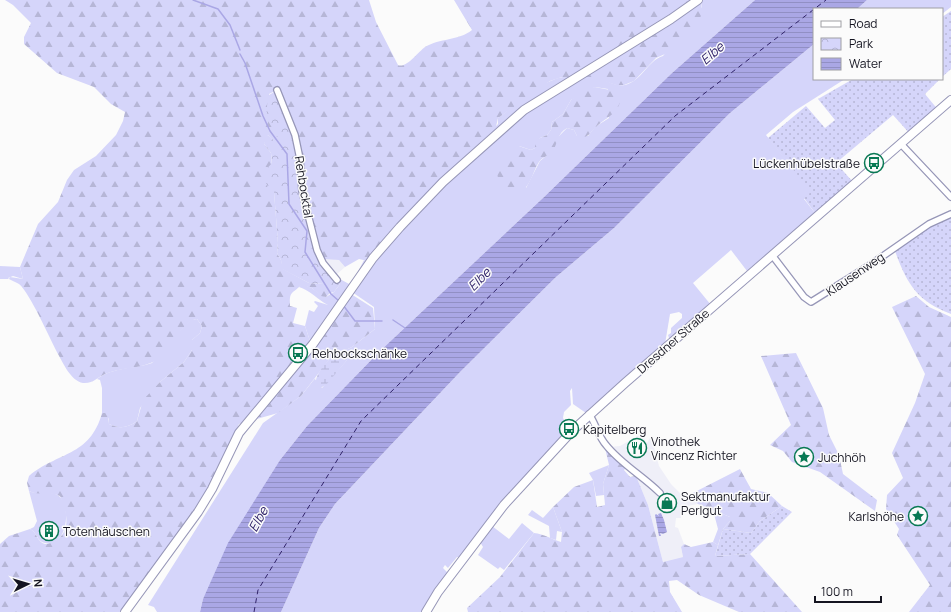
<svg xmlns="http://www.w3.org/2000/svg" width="951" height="612" font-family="Manrope,sans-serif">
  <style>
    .built { fill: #efeff8 }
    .grass { fill: #d5d5fa; fill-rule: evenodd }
    .forest { fill: url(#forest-firs) }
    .wetland { fill: url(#wetland-marsh) }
    .park { fill: url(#park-crowns) }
    .garden { fill: url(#garden-dots) }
    .water { fill: url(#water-rules) }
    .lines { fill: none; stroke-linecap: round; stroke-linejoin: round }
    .stream { stroke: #aaa7e5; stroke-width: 1.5 }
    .ferry { stroke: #30236a; stroke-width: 1; stroke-dasharray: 5 4; stroke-linecap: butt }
    .minor-casing { stroke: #9696b7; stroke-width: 8 }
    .secondary-casing { stroke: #9696b7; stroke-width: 10 }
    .primary-casing { stroke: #9696b7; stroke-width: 10 }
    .minor { stroke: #fff; stroke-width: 5.5 }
    .secondary { stroke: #fff; stroke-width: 8 }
    .primary { stroke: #fff; stroke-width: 8 }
    .labels { text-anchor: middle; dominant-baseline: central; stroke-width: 3; stroke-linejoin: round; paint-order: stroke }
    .poi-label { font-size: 12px; fill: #151521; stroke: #fbfbfb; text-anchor: start }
    .street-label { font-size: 12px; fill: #151521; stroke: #fbfbfb }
    .water-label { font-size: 13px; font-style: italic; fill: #30236a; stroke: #fbfbfb }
  </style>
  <defs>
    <pattern id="forest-firs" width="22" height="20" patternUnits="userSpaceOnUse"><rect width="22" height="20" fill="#d5d5fa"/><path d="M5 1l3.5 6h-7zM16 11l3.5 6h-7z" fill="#b6b6d6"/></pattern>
    <pattern id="wetland-marsh" width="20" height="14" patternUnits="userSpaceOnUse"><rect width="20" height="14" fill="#d5d5fa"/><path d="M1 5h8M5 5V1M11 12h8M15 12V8" fill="none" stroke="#b6b6d6"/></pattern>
    <pattern id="park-crowns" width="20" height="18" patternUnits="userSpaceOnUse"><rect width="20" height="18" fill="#d5d5fa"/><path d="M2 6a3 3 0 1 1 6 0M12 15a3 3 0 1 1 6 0" fill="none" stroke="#b6b6d6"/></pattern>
    <pattern id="garden-dots" width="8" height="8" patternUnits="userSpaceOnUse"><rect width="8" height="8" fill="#d5d5fa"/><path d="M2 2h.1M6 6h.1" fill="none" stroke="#b6b6d6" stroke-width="1.8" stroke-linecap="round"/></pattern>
    <pattern id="water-rules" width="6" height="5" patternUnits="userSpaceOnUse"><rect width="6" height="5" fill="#aaa7e5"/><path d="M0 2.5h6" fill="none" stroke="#918fc4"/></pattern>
  </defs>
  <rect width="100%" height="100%" fill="#fbfbfb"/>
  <path class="built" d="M 329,258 L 339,260 L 345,267 L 336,275 L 324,259 Z
    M 641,434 L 647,443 L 651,436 L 659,466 L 671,484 L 681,494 L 698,504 L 682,507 L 681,518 L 676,518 L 675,527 L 678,528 L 684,544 L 681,548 L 683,557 L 663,562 L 648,505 L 636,476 L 609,447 L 620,446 Z"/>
  <path class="grass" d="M 702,0 L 755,0 L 672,73 L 543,198 L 379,352 L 307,426 L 280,460 L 260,493 L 203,599 L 200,612 L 157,612 L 154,607 L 148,605 L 263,423 L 301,396 L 316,377 L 315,379 L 322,388 L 348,359 L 335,355 L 352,347 L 375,329 L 374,307 L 352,292 L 316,337 L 310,341 L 305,326 L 309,310 L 314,312 L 318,306 L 314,302 L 315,301 L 328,305 C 318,300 310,290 299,287 L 301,284 L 312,288 L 321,295 L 326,297 L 334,292 L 340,284 L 336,280 L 338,278 L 351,285 L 364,260 L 368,261 L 498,124 L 498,118 C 515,106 542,80 563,77 C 569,76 574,79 581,80 C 586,81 591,78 596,78 C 606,79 614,87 625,85 C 643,80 647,61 663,56 L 702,7 ZM 595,87 L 608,89 L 609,118 L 595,127 L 588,136 L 577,136 L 574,130 L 567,128 L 557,138 L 552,151 L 540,161 L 526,188 L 519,146 L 531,150 L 535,148 L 540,138 L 547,135 L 551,130 L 552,122 L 563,114 L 571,100 Z
    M 867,0 L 951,0 L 951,7 L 942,14 L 942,9 L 857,9 Z
    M 814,44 L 814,79 L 845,79 L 793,112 L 766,135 L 812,192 L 804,199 L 815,213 L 747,271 L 731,250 L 693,283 L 711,305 L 670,341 L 668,335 L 671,333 L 671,328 L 682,318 L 682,314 L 679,312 L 670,314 L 665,344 L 586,413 L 573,404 L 572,388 L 570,391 L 571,405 L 564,412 L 563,418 L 569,428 L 529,472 L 460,557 L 457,557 L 448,568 L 445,565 L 443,568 L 448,573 L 422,612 L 281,612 L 319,528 L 335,504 L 460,372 L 556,277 L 614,228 L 730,113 Z
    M 0,266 L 20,267 L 23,279 L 13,276 L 8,278 L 9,279 L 0,279 Z
    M 197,319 L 202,326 L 200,333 L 192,340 L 192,350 L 184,362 L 160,382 L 140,408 L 137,421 C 128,428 119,429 109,424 L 109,419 L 105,413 L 102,413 L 102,388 L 100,380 L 97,379 C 113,367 134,369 152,363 L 186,324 L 191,320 Z
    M 609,465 L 603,484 L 604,495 L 596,496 L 593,480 L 589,473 Z
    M 29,491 C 38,496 51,489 59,496 C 72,507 67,548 45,543 C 37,542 37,532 30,529 L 34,527 L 37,521 Z
    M 553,507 L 562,532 L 557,531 L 556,540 L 550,538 L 549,526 L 528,515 L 532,510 L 543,518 Z
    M 713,510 L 730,517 L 730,521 L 723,529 L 718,545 L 713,542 L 718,529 Z
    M 522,523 L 534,533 L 504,570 L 500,567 L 498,569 L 478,555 L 483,547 L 480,542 L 492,526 L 509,539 Z"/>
  <path class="forest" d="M 5,0 L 369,0 L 376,22 L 398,65 C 406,69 418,52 425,47 C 440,38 458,41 472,30 L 454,0 L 702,0 L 701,16 L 687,36 L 674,50 L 656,58 L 634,81 L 624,85 L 616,85 L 598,79 L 582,81 L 571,77 L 562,77 L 550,81 L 498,118 L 495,131 L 368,261 L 359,259 L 345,267 L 339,260 L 324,259 L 320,252 L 305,191 L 300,142 L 279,89 L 269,94 L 283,146 L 276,144 L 268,135 L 264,144 L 271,153 L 278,243 L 277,253 L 281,260 L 283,269 L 309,283 L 324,284 L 330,293 L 326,297 L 321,296 L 312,288 L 301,285 C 293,294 289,290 290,306 L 297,308 L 293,323 L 305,326 L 310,341 L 316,337 L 351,294 L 373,308 L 375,329 L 352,347 L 331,357 L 301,396 L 278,413 L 239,424 L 213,482 L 125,612 L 0,612 L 0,544 L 9,536 L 30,529 C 37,532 37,542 45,544 C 49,544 54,542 57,540 C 72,529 66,510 60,496 C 49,491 38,496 29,491 L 27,483 L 29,476 C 57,452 90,457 102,413 L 108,413 L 109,424 C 119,429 128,428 137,421 L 143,400 L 160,382 L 184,362 L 192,350 L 192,340 L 200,333 L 202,326 L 197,319 C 183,320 173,346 162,356 C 146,370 125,366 105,374 C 98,377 93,384 83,383 C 71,381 63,363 58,354 C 50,339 30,293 19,284 C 16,282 12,281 9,279 L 10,277 L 23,279 L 20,267 L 38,224 L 58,202 L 67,180 L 74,170 L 96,156 L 116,135 L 123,121 L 125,112 L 111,104 L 94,87 L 57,73 L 24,44 L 24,37 L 31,23 L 13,5 Z
    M 595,87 L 615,91 L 620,94 C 623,111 607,117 597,126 C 591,131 590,136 582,138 L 577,136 L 574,130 L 567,128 C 557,134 558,142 553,151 C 550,155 542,157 539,162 C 533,171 530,189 519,192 C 506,196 494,177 497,166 C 499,160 504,157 509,153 C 511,150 515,146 519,146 C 522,147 527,149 531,150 L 535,148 L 535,143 L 540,138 L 547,135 L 551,130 L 552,122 L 563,114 L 571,100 L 583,90 Z
    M 916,296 L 929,307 L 951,317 L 951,612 L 909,612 L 930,585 L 897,535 L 899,529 L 886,509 L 887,495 L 903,478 L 892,453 L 915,403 L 925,374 L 892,307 Z
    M 796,353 L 823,408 L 829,435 L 839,455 L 843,474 L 877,500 L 875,511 L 820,472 L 792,462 L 783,451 L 770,445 L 791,425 L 761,356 Z
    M 605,448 L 627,466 L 624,470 L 630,477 L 636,476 L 648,505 L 663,562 L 683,557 L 681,547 L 684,544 L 691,547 L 713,542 L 718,545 L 715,556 L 750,554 L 802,612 L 739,612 L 699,595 L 677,580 L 669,581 L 670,592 L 682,612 L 468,612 L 467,608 L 500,577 L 534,533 C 544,534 551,539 561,542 L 562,532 L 553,507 L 574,487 L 593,480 L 597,507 L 605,505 L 603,484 L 609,465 Z
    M 740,469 L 751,489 L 768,493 L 782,506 L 760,521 L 751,533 L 723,529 L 730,521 L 730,517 L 698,504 L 687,496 Z"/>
  <path class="wetland" d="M 335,355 L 348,359 L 326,385 L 318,389 C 311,377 324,366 331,357 Z"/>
  <path class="park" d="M 279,89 L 300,142 L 305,191 L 320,252 L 340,284 L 334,292 L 330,293 L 324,284 L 309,283 L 282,269 L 281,260 L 277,253 L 278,243 L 274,192 L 268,189 L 263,173 L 272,163 L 271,153 L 264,144 L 265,137 L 268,135 L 276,143 L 282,146 C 272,122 262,125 269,95 Z"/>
  <path class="garden" d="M 951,11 L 951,69 L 942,77 L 942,17 Z
    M 853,79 L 940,79 L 925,94 L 939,111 L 911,135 L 893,115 L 836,163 L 853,182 L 815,213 L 804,198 L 811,192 L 768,138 L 806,106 L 825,128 L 835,120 L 818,99 Z
    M 951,216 L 951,314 C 917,301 907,284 895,251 L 931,225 Z
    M 782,506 L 792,512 L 750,554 L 715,556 L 723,529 L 751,533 L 760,521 Z"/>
  <path class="water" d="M 755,0 L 867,0 L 857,9 L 814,9 L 814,44 L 730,113 L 614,228 L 556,277 L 460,372 L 335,504 L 319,528 L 281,612 L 200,612 L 203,599 L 228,543 L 280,460 L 307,426 L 379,352 L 543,198 L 672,73 Z
    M 661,513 L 664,520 L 667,532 L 663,534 L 660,533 L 661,536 L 659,536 L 655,515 L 656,514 L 659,516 L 658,514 Z"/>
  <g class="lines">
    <path class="stream" d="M 193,0 L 218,9 L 230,25 L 240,50
      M 240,54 L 245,63 L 263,116 L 270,131 L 287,154 L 289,204 L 307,231 L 305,252 L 331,294 L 339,301
      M 343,305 L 355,321 L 382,321
      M 393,320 L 405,328"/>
    <path class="ferry" d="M 254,612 L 258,590 L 361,421 L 675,116 L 826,0"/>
    <g class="minor-casing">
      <path id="minor" d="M 277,90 L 295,135 L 300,159 L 302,191 L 317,250 L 323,263 L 337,280
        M 901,144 L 951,197
        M 772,255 L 804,297 L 811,302 L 870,265 L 929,224 L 951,214
        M 589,414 C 596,424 598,436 606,445 C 621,464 643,476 660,493"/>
    </g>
    <g class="secondary-casing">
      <path id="secondary" d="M 426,612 L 438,592 L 504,505 L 572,431 L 625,383 L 951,100"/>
    </g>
    <g class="primary-casing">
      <path id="primary" d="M 125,612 L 198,512 L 212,489 L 239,433 L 313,344 L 373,258 L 400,227 L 443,182 L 524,110 L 671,19 L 698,0"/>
    </g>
    <use href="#minor" class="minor"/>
    <use href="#secondary" class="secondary"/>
    <use href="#primary" class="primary"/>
  </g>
  <defs>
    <g id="bus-ring" transform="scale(1)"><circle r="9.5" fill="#fbfbfb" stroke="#097954" stroke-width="1.5"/><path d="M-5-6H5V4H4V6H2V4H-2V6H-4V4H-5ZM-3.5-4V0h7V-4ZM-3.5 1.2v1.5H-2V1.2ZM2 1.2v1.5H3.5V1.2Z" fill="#097954"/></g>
    <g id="restaurant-ring" transform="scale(1)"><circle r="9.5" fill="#fbfbfb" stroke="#097954" stroke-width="1.5"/><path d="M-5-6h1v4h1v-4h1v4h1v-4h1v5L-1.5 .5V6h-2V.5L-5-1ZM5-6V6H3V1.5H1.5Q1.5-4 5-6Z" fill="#097954"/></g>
    <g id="sight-ring" transform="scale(1)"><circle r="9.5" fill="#fbfbfb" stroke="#097954" stroke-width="1.5"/><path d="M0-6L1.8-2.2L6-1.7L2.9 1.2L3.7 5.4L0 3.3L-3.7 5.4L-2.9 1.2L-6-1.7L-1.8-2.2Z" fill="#097954"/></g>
    <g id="shop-ring" transform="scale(1)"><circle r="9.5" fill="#fbfbfb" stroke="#097954" stroke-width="1.5"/><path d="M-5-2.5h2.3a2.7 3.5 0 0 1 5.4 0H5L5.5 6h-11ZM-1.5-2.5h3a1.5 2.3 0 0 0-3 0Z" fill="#097954"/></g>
    <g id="building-ring" transform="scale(1)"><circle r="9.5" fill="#fbfbfb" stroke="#097954" stroke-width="1.5"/><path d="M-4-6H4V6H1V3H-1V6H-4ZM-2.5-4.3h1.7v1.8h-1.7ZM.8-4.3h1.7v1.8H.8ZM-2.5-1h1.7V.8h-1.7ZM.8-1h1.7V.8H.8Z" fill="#097954"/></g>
  </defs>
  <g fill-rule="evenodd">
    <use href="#bus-ring" x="874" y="163"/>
    <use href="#bus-ring" x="298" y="353"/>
    <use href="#bus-ring" x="569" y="429"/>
    <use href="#restaurant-ring" x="637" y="448"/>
    <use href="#sight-ring" x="804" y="457"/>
    <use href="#shop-ring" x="667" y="503"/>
    <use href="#sight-ring" x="918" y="516"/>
    <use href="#building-ring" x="49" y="531"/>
  </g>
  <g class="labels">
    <g class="poi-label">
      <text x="860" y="163" text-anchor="end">Lückenhübelstraße</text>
      <text x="312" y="353">Rehbockschänke</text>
      <text x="583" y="429">Kapitelberg</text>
      <text x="651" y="441">Vinothek<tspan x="651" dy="14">Vincenz Richter</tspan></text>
      <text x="818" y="457">Juchhöh</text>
      <text x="681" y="496">Sektmanufaktur<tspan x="681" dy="14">Perlgut</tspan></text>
      <text x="904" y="516" text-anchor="end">Karlshöhe</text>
      <text x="63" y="531">Totenhäuschen</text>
    </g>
    <g class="street-label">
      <text transform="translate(304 187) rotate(81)">Rehbocktal</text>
      <text transform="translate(855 274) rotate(-34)">Klausenweg</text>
      <text transform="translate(673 341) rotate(-41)">Dresdner Straße</text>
    </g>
    <g class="water-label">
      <text transform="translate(712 53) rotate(-41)">Elbe</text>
      <text transform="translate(479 279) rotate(-45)">Elbe</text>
      <text transform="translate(258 519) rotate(-62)">Elbe</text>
    </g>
  </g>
  <rect x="813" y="8" width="130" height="72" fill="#fbfbfb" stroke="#9f9fa4"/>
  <rect x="821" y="21" width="20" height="6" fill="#ffffff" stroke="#9f9fa4"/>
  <text x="849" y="28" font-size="12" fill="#151521">Road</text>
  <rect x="821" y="38" width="20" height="12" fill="url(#park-crowns)" stroke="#9f9fa4"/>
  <text x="849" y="48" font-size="12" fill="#151521">Park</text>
  <rect x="821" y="58" width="20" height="12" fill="url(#water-rules)" stroke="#9f9fa4"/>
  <text x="849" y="68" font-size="12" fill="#151521">Water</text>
  <g transform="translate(28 584) rotate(85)" stroke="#fbfbfb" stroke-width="3" paint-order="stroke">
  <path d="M0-3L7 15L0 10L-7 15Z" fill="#151521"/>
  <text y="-6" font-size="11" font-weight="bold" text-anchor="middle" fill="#151521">N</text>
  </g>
  <path d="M815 596v6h66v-6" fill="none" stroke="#151521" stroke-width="2"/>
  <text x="821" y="596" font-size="12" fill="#151521" stroke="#fbfbfb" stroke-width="3" paint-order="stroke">100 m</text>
</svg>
